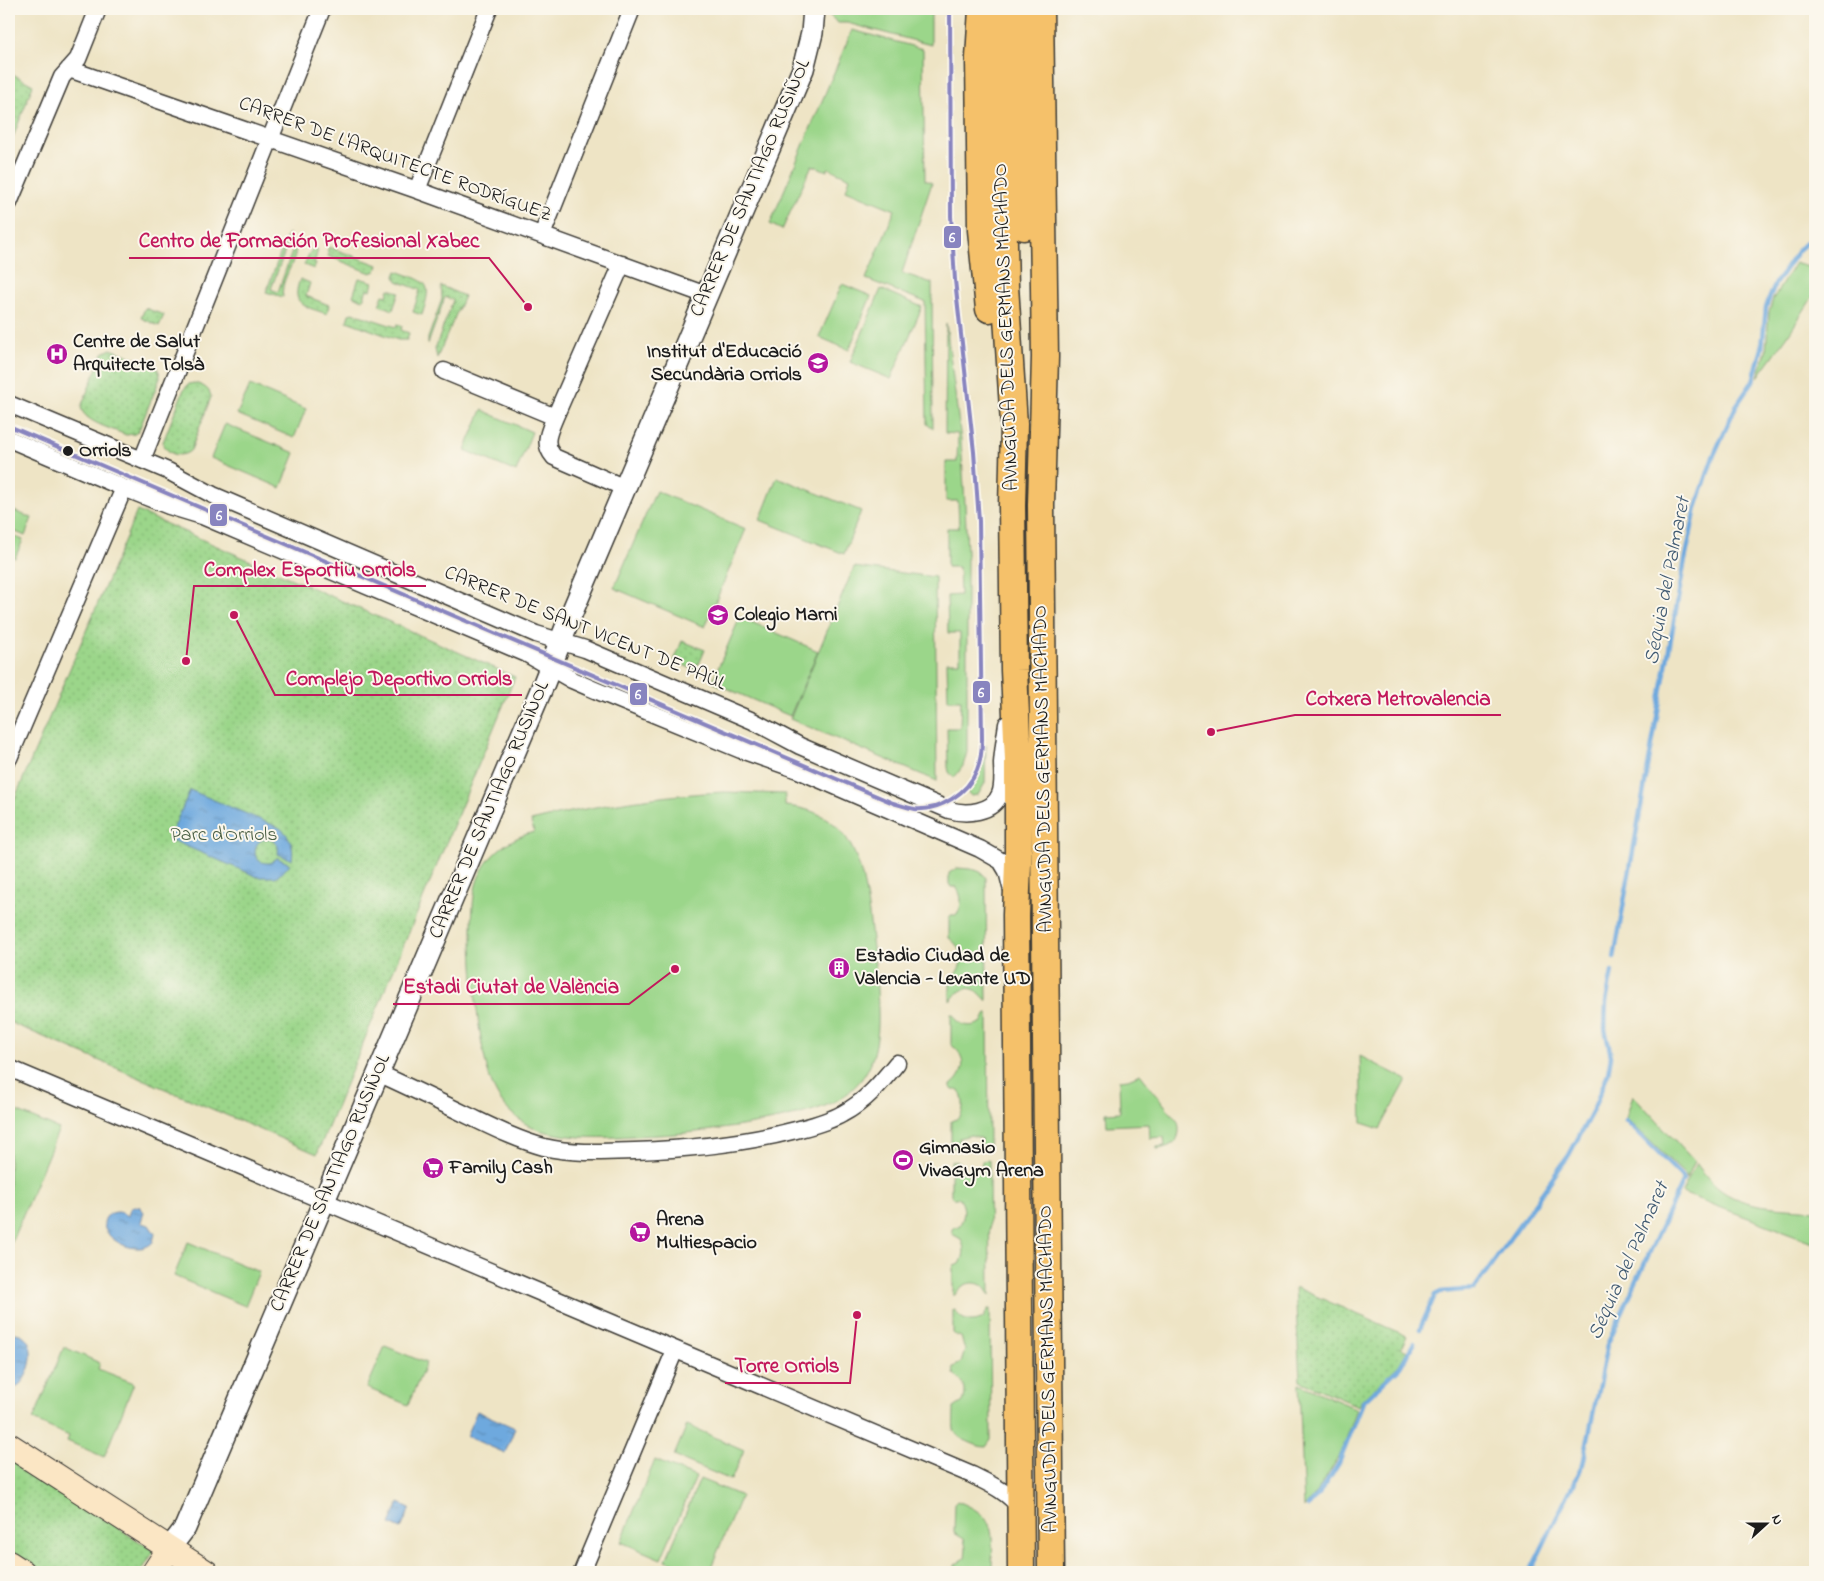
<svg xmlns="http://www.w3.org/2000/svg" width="1824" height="1581" font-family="'Indie Flower',sans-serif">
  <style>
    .grass { fill: #9bd68a; stroke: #5c7953 }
    .park { fill: url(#park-dots); stroke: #5c7953 }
    .water { fill: url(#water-ripples); stroke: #45627d }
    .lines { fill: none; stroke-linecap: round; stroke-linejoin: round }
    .stream { stroke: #6ea9de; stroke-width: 4.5 }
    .minor-casing { stroke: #3c3a35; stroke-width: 19 }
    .tertiary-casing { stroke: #3c3a35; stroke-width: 24 }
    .secondary-casing { stroke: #3c3a35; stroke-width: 26 }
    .primary-casing { stroke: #3c3a35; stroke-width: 29 }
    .minor { stroke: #fff; stroke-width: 16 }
    .tertiary { stroke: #fff; stroke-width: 21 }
    .secondary { stroke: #fbe6c4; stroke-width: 24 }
    .primary { stroke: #f5c16b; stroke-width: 26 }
    .tram-1-casing { stroke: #fbf7ec; stroke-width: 8 }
    .tram-1 { stroke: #8884bf; stroke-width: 4 }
    .stop-dot { fill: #1c1c1c; stroke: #fbf7ec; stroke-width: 2 }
    .labels { text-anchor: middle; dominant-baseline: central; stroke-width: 4; stroke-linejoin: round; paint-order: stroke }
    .street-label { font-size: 20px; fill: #1c1c1c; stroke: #fbf7ec }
    .poi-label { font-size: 20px; font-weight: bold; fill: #1c1c1c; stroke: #fbf7ec; text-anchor: start }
    .stop-label { font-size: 20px; font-weight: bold; fill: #1c1c1c; stroke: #fbf7ec; text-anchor: start }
    .park-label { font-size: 20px; fill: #485d42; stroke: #fbf7ec }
    .water-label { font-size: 21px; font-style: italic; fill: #415b73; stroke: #fbf7ec }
    .leader { fill: none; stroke: #c2185b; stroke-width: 2 }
    .callout-dot { fill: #c2185b; stroke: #fbf7ec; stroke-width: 2 }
    .callout-label { font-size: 21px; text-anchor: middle; font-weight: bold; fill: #c2185b; stroke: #fbf7ec; stroke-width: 4; stroke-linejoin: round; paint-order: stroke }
    .line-badge { stroke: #fbf7ec; stroke-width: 2 }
    .badge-label { font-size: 14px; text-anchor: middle; font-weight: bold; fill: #fff }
  </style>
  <defs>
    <pattern id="park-dots" width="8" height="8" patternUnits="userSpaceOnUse" patternTransform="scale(1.25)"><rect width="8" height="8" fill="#9bd68a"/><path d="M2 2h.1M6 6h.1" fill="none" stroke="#85b776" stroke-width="1.8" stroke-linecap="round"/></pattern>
    <pattern id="water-ripples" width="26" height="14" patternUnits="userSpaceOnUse" patternTransform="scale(1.25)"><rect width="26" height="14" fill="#6ea9de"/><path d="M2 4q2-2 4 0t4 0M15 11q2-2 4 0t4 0" fill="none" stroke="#5a89b3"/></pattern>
  </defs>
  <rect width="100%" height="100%" fill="#fbf7ec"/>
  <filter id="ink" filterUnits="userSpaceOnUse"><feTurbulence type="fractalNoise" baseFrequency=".02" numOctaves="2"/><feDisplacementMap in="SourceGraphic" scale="10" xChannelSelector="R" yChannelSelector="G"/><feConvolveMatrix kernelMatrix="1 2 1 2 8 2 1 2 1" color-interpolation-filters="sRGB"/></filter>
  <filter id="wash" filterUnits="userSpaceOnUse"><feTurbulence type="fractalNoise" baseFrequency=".0096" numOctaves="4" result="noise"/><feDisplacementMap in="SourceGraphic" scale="20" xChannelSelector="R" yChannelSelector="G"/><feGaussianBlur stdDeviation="1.12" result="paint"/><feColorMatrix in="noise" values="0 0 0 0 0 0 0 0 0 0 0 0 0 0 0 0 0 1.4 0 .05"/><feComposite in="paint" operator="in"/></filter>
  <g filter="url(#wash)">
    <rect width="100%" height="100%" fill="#eee4c5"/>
    <path class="grass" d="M 829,9 L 931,9 L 931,45 L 847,23 L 838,23 L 830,16 Z
      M 852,30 L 923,49 L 925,180 L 932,183 L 902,273 L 932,283 L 933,429 L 927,424 L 925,302 L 866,279 L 895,210 L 846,190 L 850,178 L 828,168 L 827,171 L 812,165 L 782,230 L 770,224 Z
      M 1795,263 L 1815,269 L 1815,293 L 1787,337 L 1758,377 L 1766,352 L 1769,312 L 1773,299 Z
      M 842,284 L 871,296 L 849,350 L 819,337 Z
      M 881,289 L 922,307 L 891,379 L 850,362 Z
      M 946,323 L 961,440 L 965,504 L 967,552 L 967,752 L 963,766 L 954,778 L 949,772 L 948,767 L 947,728 L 960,728 L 961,700 L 948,700 L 947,662 L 960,662 L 960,633 L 948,633 L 947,596 L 960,595 L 959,567 L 947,567 L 947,528 L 959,528 L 958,501 L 946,501 L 946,462 L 957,462 L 958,434 L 945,433 Z
      M 250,385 L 306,409 L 294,438 L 237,414 Z
      M 482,410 L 532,432 L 516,472 L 465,450 Z
      M 225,424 L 295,453 L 281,488 L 211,458 Z
      M 777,477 L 861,511 L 844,554 L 760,520 Z
      M 656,491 L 746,529 L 705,627 L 614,588 Z
      M 9,509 L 32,518 L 25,536 L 9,529 Z
      M 9,534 L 23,540 L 15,558 L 9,555 Z
      M 854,567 L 935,577 L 937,781 L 790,719 Z
      M 740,617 L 818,651 L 790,716 L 712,682 Z
      M 986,745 L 985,783 L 978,795 L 971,796 L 967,792 C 980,778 984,764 986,745 Z
      M 724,792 L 785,794 L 785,806 C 850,811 861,859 869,914 C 871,934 874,954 876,974 C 878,1010 884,1052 860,1081 C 852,1090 843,1098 832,1103 C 815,1111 796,1115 779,1119 C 731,1129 682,1135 633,1136 C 605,1138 574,1139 547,1132 C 537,1130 528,1126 520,1120 C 507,1111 497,1098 492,1084 C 477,1048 464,915 478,879 C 487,855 509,838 534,832 L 531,821 C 596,805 657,795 724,792 Z
      M 957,868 C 967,869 981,868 986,878 L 987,1001 C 980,993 972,983 959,992 C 955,994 953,999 950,1001 L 950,978 C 966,968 964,948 949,938 L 949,918 L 951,915 L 957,915 C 962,906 963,896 956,887 L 951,887 L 949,884 L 949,873 Z
      M 986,1013 L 988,1013 L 989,1148 L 982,1148 L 981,1138 L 971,1135 L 959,1138 L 959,1148 L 951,1148 L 951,1121 L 959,1118 C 965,1109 964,1099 959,1090 L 953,1090 L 951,1088 L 951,1085 C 966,1074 967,1055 951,1045 L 951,1014 L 953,1014 C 959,1026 970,1029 982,1022 Z
      M 1360,1056 L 1407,1080 L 1380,1129 L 1362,1123 Z
      M 1140,1074 L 1178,1122 C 1182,1139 1174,1147 1157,1149 L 1157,1147 L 1165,1146 L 1164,1137 L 1150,1138 L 1149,1124 L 1107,1126 L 1106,1113 L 1120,1112 L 1119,1080 L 1128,1079 Z
      M 1633,1095 L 1694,1161 L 1686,1179 L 1684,1174 L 1626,1118 Z
      M 9,1108 L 59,1129 L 9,1248 Z
      M 989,1160 L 990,1296 C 988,1293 986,1289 983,1286 C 972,1279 960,1285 955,1295 L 953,1295 L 953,1268 L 954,1266 L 960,1264 C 965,1255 965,1248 961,1239 L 952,1234 L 952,1229 L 954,1227 L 959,1226 C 965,1217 966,1207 959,1198 L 954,1198 L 951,1195 L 951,1161 L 959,1161 L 959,1171 L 971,1174 L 981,1171 L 982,1161 Z
      M 1696,1163 C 1702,1171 1709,1180 1717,1187 C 1742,1209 1783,1207 1815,1210 L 1815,1243 L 1682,1193 Z
      M 188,1242 L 259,1272 L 245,1306 L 174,1276 Z
      M 988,1309 L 990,1309 L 991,1440 L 986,1447 C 980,1447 976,1445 971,1443 C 949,1434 954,1429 954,1408 L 963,1402 C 968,1387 963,1383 954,1374 L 953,1367 L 961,1363 L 965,1350 L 961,1337 L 955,1335 L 953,1333 L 953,1310 L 955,1310 C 961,1321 972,1324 983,1318 Z
      M 385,1346 L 426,1363 L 408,1405 L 367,1388 Z
      M 64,1347 L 100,1363 L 98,1369 L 134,1383 L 104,1457 L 67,1441 L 69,1436 L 33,1420 Z
      M 1299,1384 L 1357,1409 L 1341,1453 L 1323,1483 L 1304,1508 Z
      M 687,1425 L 744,1450 L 731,1480 L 674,1456 Z
      M 655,1460 L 696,1477 L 661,1559 L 621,1542 Z
      M 700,1479 L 741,1496 L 709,1572 L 693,1572 L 666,1560 Z
      M 957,1501 C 999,1517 992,1533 992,1572 L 955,1572 L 955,1565 L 965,1558 L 966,1548 L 964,1539 L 954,1533 L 955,1503 Z"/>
    <path class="park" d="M 9,72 L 33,85 L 9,148 Z
      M 288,233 L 289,240 L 271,289 L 278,292 L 295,243 C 300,260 279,278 283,297 L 266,292 Z
      M 329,247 L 378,265 L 376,271 L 371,273 L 328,256 L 329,252 L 327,251 Z
      M 313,248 L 318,250 L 314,263 L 316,264 L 314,269 L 304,265 L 309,254 Z
      M 397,271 C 428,283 433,281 422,315 L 413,312 L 420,290 L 397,281 L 395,276 Z
      M 359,278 L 373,282 L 371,290 L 367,289 L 363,300 L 353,296 Z
      M 300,279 L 310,283 L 306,296 L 329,305 L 327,314 C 305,306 290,306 300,279 Z
      M 441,286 L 464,296 L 437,358 L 435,349 L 453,300 L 445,297 L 428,344 L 428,338 L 442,299 Z
      M 389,289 L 399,292 L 393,310 L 379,305 L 383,295 L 387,296 Z
      M 145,308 L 164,315 L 159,326 L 141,318 Z
      M 353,313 L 396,327 L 397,324 L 402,326 L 401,330 L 409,333 L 407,340 L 398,340 L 347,321 L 349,314 Z
      M 111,349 L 154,365 C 158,369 160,372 160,378 L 139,430 L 135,434 L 126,435 C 113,429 83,422 81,407 L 103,353 Z
      M 194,383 C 202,385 210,388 211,397 L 191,450 C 182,459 166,455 163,442 L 184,389 L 189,384 Z
      M 137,511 L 515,677 L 317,1154 L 9,1022 L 9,812 Z
      M 682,641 L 705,650 L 699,664 L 697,664 L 695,670 L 674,661 Z
      M 1295,1287 L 1407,1336 L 1401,1348 L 1407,1351 L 1399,1365 L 1361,1401 L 1358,1406 L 1300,1381 Z
      M 9,1458 L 154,1551 L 141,1572 L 44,1572 L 9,1550 Z"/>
    <path class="water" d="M 190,790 L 280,828 C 291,837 294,846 292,860 L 278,854 C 279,848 278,843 272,840 C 254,832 246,865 270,863 L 277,858 L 290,864 L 282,873 L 275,877 L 258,877 L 169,839 Z
      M 135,1206 L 140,1207 L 144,1212 L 141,1223 L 149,1225 L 155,1234 L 153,1242 C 137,1260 92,1234 107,1216 C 110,1213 114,1212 118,1212 C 122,1212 125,1215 128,1216 L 130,1209 Z
      M 13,1333 C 42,1332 33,1385 9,1391 L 9,1335 Z
      M 477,1411 L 515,1428 L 505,1453 L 466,1436 Z
      M 399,1503 L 410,1508 L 401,1529 L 390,1524 Z"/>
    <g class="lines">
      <path class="stream" d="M 1614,958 L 1684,565 L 1696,508 L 1713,457 L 1736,406 L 1753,381 L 1762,348 L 1766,307 L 1775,284 L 1797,252 L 1815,234
        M 1420,1329 L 1435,1295 L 1441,1292 L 1474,1289 L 1569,1155 L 1593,1110 L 1608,1073 L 1611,1056 L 1605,1029 L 1606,1002 L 1612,972
        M 1308,1506 L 1326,1484 L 1339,1463 L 1363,1402 L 1400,1367 L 1414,1343
        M 1530,1572 L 1583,1464 L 1607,1345 L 1683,1180 L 1681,1176 L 1626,1121"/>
    </g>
  </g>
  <g filter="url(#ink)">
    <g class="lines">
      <g class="minor-casing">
        <path id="minor" d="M 69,69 L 417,190 L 706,295
          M 417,190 L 489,9
          M 9,203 L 62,77 L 78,59 L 98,9
          M 542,235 L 632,9
          M 622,264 L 555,417 C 549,432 542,443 554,457 L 625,488
          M 444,371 L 555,417
          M 9,404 L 168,471 L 213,495 L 536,634 L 585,649 L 753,721 L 800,746 L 949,810 C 966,815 993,813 1000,794 C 1004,784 1002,773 1002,763 C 1003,750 1005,737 1007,724
          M 9,439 L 124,488 L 169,506 L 202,516 L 527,654 L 572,680 L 595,690 L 741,750 L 798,770 L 980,849 L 1001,861 L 1007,871 L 1011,887
          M 142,460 L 322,9
          M 9,758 L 124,488
          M 9,1068 L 972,1475 C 990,1484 1007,1491 1020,1508
          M 378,1073 C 409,1087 440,1102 471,1117 C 494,1128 518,1140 544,1147 C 573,1154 605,1152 635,1151 C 689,1149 743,1144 796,1130 C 811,1126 828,1122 842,1114 C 865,1102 881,1083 897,1063
          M 582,1572 L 675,1350"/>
      </g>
      <g class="tertiary-casing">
        <path id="tertiary" d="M 169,1549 L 185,1528 L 544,683 L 570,617 L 803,69 L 812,33 L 814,9"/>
      </g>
      <g class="secondary-casing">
        <path id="secondary" d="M 9,1445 L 206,1572
          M 9,1563 L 23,1572
          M 154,1572 L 169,1549"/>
      </g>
      <g class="primary-casing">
        <path id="primary" d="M 982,9 L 979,58 L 981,230 L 989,309
          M 1001,9 L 1002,160 L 1005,286 L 1014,424 L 1012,506 L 1014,670 L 1018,760 L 1018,863 L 1016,915 L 1021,1572
          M 1021,9 L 1024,227
          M 1040,9 L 1045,357 L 1041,505 L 1051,1572"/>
      </g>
      <use href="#minor" class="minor"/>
      <use href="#tertiary" class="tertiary"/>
      <use href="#secondary" class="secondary"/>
      <use href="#primary" class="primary"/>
      <g class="tram-1-casing">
        <path id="tram-1" d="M 9,426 L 893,803 C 900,805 908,808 915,809 C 940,811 968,793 977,770 C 981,760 982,749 982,739 L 979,521 L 974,452 L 955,280 L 951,216 L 950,9"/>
      </g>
      <use href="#tram-1" class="tram-1"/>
    </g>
  </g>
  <defs>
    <g id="hospital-disc" transform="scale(1.125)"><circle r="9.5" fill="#b5179e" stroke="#fbf7ec"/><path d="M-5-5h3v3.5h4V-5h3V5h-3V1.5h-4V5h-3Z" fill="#fff"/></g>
    <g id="school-disc" transform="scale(1.125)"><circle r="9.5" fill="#b5179e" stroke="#fbf7ec"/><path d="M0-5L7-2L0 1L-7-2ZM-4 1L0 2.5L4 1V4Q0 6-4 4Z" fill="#fff"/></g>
    <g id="building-disc" transform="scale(1.125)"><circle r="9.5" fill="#b5179e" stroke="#fbf7ec"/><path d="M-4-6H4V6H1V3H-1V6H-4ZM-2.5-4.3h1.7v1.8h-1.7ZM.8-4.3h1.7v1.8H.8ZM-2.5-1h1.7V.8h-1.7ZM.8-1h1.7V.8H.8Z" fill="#fff"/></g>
    <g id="stadium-disc" transform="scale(1.125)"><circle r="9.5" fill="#b5179e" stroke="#fbf7ec"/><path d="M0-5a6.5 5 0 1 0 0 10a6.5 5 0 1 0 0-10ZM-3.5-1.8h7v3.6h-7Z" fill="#fff"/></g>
    <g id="supermarket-disc" transform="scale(1.125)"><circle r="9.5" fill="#b5179e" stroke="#fbf7ec"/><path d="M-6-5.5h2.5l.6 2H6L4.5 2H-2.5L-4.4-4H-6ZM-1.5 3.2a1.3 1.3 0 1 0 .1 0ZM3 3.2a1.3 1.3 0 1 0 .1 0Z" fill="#fff"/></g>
  </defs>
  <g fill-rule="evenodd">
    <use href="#hospital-disc" x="57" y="354"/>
    <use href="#school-disc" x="818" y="363"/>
    <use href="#school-disc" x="718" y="615"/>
    <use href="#building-disc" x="839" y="968"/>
    <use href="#stadium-disc" x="903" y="1160"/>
    <use href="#supermarket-disc" x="433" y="1168"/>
    <use href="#supermarket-disc" x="640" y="1232"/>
  </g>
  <circle class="stop-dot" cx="68" cy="451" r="6"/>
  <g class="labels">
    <g class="street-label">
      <text transform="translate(395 160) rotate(20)">CARRER DE L'ARQUITECTE RODRÍGUEZ</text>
      <text transform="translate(751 188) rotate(-67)">CARRER DE SANTIAGO RUSIÑOL</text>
      <text transform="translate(1007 327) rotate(-92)">AVINGUDA DELS GERMANS MACHADO</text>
      <text transform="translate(585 629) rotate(22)">CARRER DE SANT VICENT DE PAÜL</text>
      <text transform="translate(1044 769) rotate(-91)">AVINGUDA DELS GERMANS MACHADO</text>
      <text transform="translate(490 810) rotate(-67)">CARRER DE SANTIAGO RUSIÑOL</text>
      <text transform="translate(331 1183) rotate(-67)">CARRER DE SANTIAGO RUSIÑOL</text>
      <text transform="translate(1049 1369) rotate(-91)">AVINGUDA DELS GERMANS MACHADO</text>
    </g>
    <g class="poi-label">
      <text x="73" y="342">Centre de Salut<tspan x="73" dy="23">Arquitecte Tolsà</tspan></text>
      <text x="802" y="352" text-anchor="end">Institut d'Educació<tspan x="802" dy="23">Secundària Orriols</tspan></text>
      <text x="734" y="615">Colegio Marni</text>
      <text x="855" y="956">Estadio Ciudad de<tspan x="855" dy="23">Valencia - Levante UD</tspan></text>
      <text x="919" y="1148">Gimnasio<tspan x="919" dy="23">VivaGym Arena</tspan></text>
      <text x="449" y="1168">Family Cash</text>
      <text x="656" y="1220">Arena<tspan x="656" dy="23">Multiespacio</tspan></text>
    </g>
    <g class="stop-label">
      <text x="79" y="451">Orriols</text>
    </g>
    <g class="park-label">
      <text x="224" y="835">Parc d'Orriols</text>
    </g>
    <g class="water-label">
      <text transform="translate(1668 581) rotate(-79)">Séquia del Palmaret</text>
      <text transform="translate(1629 1261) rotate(-66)">Séquia del Palmaret</text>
    </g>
  </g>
  <path class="leader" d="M528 307L489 258H129M186 661L194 586H426M234 615L275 695H522M1211 732L1295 715H1501M675 969L629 1004H393M857 1315L850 1383H725"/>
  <g class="callout-dot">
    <circle cx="528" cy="307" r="5"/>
    <circle cx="186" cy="661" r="5"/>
    <circle cx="234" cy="615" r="5"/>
    <circle cx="1211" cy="732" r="5"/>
    <circle cx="675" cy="969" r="5"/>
    <circle cx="857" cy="1315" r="5"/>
  </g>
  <g class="callout-label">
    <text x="309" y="247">Centro de Formación Profesional Xabec</text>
    <text x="310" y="576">Complex Esportiu Orriols</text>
    <text x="399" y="685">Complejo Deportivo Orriols</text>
    <text x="1398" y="705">Cotxera Metrovalencia</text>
    <text x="511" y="993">Estadi Ciutat de València</text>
    <text x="787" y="1372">Torre Orriols</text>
  </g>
  <g class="line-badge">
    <rect x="943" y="225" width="19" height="24" rx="5" fill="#8884bf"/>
    <rect x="209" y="503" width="19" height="24" rx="5" fill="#8884bf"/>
    <rect x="972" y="680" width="19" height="24" rx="5" fill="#8884bf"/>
    <rect x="629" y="682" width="19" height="24" rx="5" fill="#8884bf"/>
  </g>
  <g class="badge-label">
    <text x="952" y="242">6</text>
    <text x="219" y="520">6</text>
    <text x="981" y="697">6</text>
    <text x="638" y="699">6</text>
  </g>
  <rect width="1824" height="1581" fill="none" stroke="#fbf7ec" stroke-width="30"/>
  <g transform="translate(1766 1524) rotate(69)" stroke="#fbf7ec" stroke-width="4" paint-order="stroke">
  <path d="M0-4L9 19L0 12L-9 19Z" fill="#1c1c1c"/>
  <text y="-8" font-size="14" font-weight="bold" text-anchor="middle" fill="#1c1c1c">N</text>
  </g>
</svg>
